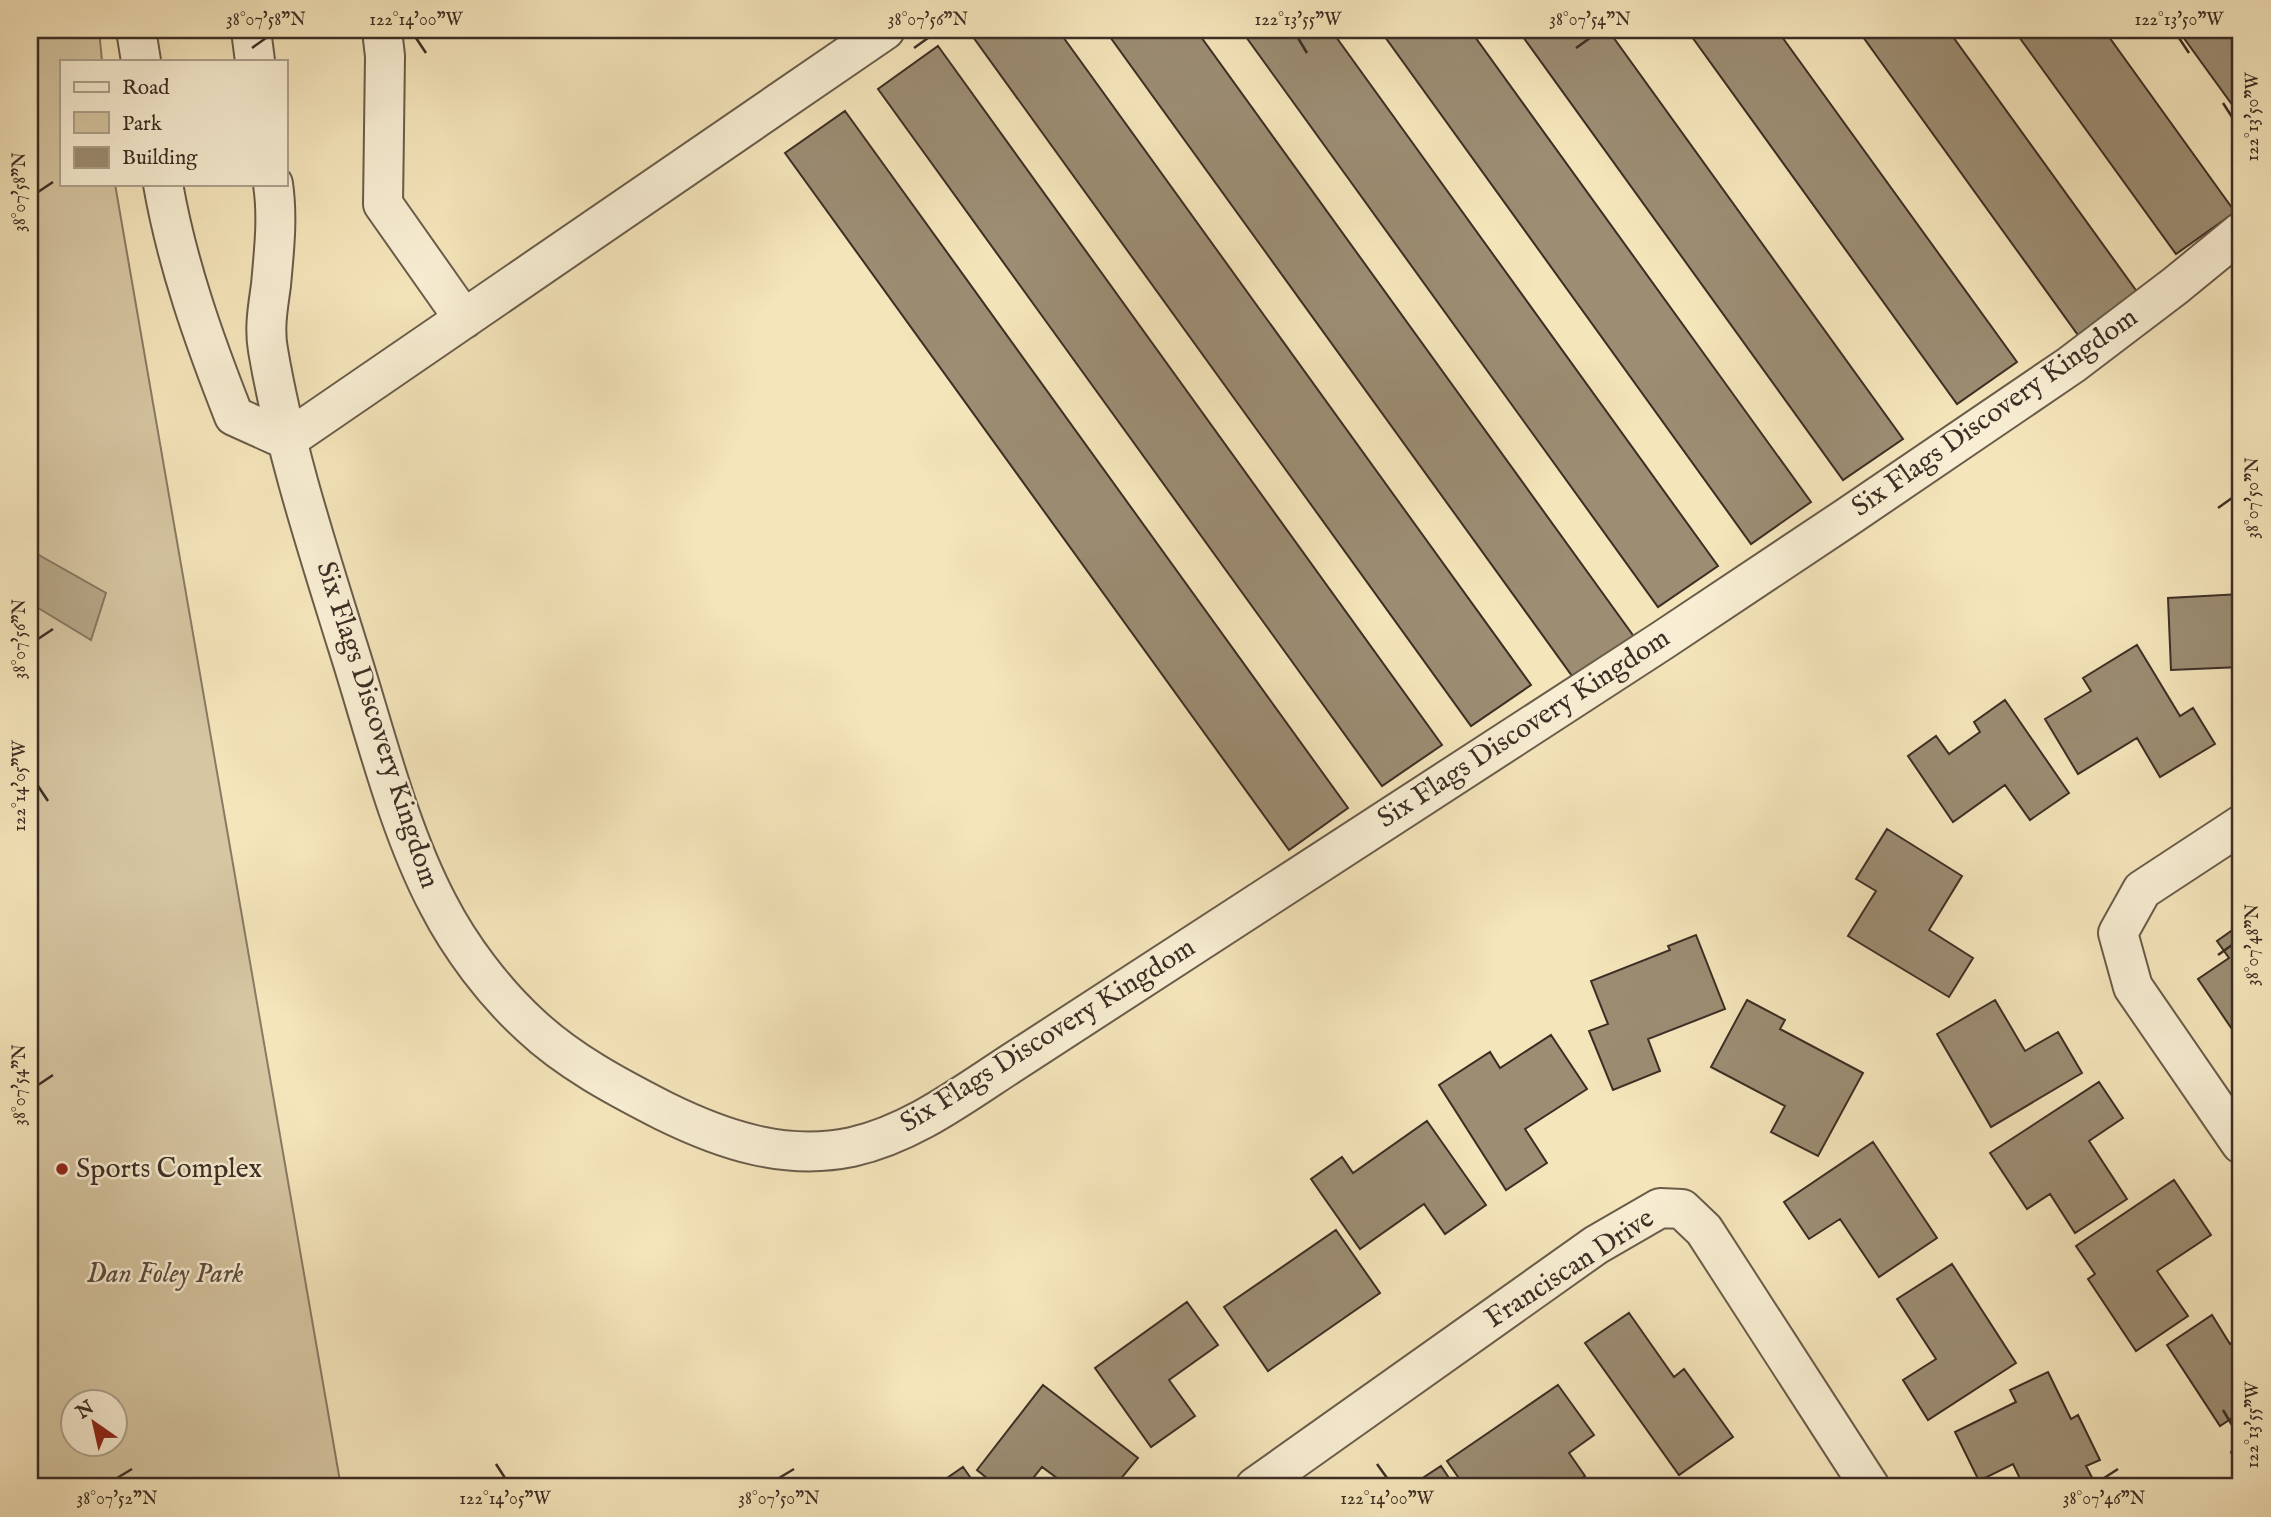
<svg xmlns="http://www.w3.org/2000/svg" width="2271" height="1517" font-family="'IM FELL English',serif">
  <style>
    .green { fill: #d6c6a2; stroke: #897a64; stroke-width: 2; fill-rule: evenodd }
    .water { fill: #b6a788; stroke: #857760; stroke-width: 2 }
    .building { fill: #9c8d73; stroke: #3c2e25; stroke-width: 2 }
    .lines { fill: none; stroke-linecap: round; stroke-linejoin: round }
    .minor-casing { stroke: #6a5c4a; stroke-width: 42 }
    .minor { stroke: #f8eed3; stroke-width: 38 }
    .ticks { fill: none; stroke: #3c2e25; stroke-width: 2.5 }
    .poi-dot { fill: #8f2418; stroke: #f8eed3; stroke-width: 2.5 }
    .labels { text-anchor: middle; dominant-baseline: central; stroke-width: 5; stroke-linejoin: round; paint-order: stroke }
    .street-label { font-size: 28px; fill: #3c2e25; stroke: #f8eed3 }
    .poi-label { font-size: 28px; fill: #3c2e25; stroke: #f8eed3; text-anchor: start }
    .park-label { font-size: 28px; font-style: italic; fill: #5b4c3e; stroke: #f8eed3 }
    .neatline { fill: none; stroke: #3c2e25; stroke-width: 2.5 }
    .ticks-label { font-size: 18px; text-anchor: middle; fill: #3c2e25 }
  </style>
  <rect width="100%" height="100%" fill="#f5e5bb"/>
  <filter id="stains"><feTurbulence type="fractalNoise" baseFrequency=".00286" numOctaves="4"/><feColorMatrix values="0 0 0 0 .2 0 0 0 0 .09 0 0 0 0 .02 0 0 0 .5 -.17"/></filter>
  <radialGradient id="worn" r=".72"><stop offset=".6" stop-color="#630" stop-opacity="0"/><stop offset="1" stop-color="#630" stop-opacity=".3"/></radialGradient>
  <path class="green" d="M 30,30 L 99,30 L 102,61 L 61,61 L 61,184 L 115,184 L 341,1487 L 30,1487 ZM 74,1402 L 116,1402 L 116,1444 L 74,1444 Z"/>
  <path class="water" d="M 30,550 L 106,593 L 91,640 L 30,603 Z"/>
  <path class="building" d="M 968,30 L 1058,30 L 1531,685 L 1471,726 Z
    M 968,30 L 1058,30 L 1531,685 L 1471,726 Z
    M 1105,30 L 1196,30 L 1635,638 L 1575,680 Z
    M 1105,30 L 1196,30 L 1635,638 L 1575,680 Z
    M 1241,30 L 1331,30 L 1718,566 L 1658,607 Z
    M 1241,30 L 1331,30 L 1718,566 L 1658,607 Z
    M 1380,30 L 1470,30 L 1811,502 L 1751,544 Z
    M 1380,30 L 1470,30 L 1811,502 L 1751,544 Z
    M 1518,30 L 1608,30 L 1903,439 L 1843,480 Z
    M 1518,30 L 1608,30 L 1903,439 L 1843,480 Z
    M 1687,30 L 1777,30 L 2017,362 L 1957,404 Z
    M 1687,30 L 1777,30 L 2017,362 L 1957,404 Z
    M 1858,30 L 1948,30 L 2143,300 L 2083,342 Z
    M 1858,30 L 1948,30 L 2143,300 L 2083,342 Z
    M 2014,30 L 2104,30 L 2235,212 L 2176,254 Z
    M 2014,30 L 2104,30 L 2235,212 L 2176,254 Z
    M 2178,30 L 2241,30 L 2241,117 Z
    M 2178,30 L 2241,30 L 2241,117 Z
    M 938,46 L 1442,745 L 1382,786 L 878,89 Z
    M 938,46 L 1442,745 L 1382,786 L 878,89 Z
    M 845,111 L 1348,808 L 1289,850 L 785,153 Z
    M 845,111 L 1348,808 L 1289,850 L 785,153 Z
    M 2241,594 L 2241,667 L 2171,670 L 2168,598 Z
    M 2137,645 L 2180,716 L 2193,708 L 2215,744 L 2160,777 L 2137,738 L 2078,774 L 2045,719 L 2091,691 L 2083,678 Z
    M 2005,700 L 2069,793 L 2030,820 L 2005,785 L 1953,822 L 1908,756 L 1936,736 L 1949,754 L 1980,732 L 1974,722 Z
    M 1887,829 L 1962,876 L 1929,930 L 1973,958 L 1949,997 L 1848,936 L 1876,891 L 1856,879 Z
    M 2241,924 L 2241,1040 L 2240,1041 L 2198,979 L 2229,958 L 2217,941 Z
    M 1696,935 L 1725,1009 L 1648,1039 L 1660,1071 L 1613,1090 L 1589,1031 L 1608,1024 L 1591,981 L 1670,950 L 1668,946 Z
    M 1747,1000 L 1785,1020 L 1780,1029 L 1863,1073 L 1818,1156 L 1771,1132 L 1785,1106 L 1711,1067 Z
    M 1995,1000 L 2025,1051 L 2058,1032 L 2082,1073 L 1991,1127 L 1937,1034 Z
    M 1551,1035 L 1587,1089 L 1525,1129 L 1547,1163 L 1506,1190 L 1439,1085 L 1490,1052 L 1500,1068 Z
    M 2099,1082 L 2123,1118 L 2089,1141 L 2127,1199 L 2075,1233 L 2050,1194 L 2027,1209 L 1990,1153 Z
    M 1427,1121 L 1486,1205 L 1445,1234 L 1424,1204 L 1360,1249 L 1311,1179 L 1342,1157 L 1353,1173 Z
    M 1873,1142 L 1937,1238 L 1879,1277 L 1840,1219 L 1809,1239 L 1784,1202 Z
    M 2174,1180 L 2211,1235 L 2157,1271 L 2188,1316 L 2136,1351 L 2088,1279 L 2095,1274 L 2076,1246 Z
    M 1336,1230 L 1380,1293 L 1268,1371 L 1224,1307 Z
    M 1952,1264 L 2016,1363 L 1928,1420 L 1903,1380 L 1936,1359 L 1897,1299 Z
    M 1187,1302 L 1218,1345 L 1169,1380 L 1195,1416 L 1151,1447 L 1095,1368 Z
    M 1629,1313 L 1674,1377 L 1684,1369 L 1733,1437 L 1679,1475 L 1585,1343 Z
    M 2212,1315 L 2230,1344 L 2241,1336 L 2241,1412 L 2220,1426 L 2167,1345 Z
    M 2048,1372 L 2071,1419 L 2078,1415 L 2100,1460 L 2086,1466 L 2097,1487 L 2024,1487 L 2013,1464 L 1979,1481 L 1955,1432 L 2016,1402 L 2010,1390 Z
    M 1043,1385 L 1138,1458 L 1114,1487 L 1069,1487 L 1042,1467 L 1026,1487 L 998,1487 L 977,1470 Z
    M 1558,1385 L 1594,1435 L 1569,1453 L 1585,1476 L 1568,1487 L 1465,1487 L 1447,1461 Z
    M 2241,1448 L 2241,1477 L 2231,1452 Z
    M 1441,1466 L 1455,1487 L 1409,1487 Z
    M 963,1467 L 977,1487 L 934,1487 Z"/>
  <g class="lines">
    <g class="minor-casing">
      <path id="minor" d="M 136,30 L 141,61
        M 251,30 L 255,61
        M 382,30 L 385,56 L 383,204 L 464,319
        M 163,184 C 177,264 204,340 234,416 L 287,440
        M 273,184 C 278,218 274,251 271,285 C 268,307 264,328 268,350 C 285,450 317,547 347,644 C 374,728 397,826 438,904 C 460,947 494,992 530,1025 C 568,1061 617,1087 664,1111 C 723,1140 785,1161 852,1147 C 914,1133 965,1093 1018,1059 L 1663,640 L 1846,518 L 2071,365 L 2175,286 L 2241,232
        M 287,440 L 885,30
        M 2241,825 L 2142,890 L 2118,933 L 2133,987 L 2241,1144
        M 1255,1487 L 1596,1245 L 1660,1208 L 1682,1209 L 1704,1230 L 1870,1487"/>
    </g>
    <use href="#minor" class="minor"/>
  </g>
  <path class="ticks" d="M 416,38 L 426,53M 1298,38 L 1307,53M 2179,38 L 2189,53M 252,48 L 266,38M 914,48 L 928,38M 1576,48 L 1590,38M 2223,103 L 2232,117M 38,192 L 53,182M 2218,508 L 2232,498M 38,639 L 53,629M 38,786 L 48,801M 2218,955 L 2232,945M 38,1085 L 53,1075M 2223,1410 L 2232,1425M 496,1464 L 505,1478M 1377,1464 L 1387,1478M 117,1478 L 132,1469M 779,1478 L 794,1469M 2104,1478 L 2118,1469"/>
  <circle class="poi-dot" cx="62" cy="1169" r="7"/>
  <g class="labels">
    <g class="street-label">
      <text transform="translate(1995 413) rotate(-35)">Six Flags Discovery Kingdom</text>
      <text transform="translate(377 725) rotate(72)">Six Flags Discovery Kingdom</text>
      <text transform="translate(1524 729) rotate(-33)">Six Flags Discovery Kingdom</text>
      <text transform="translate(1048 1036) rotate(-32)">Six Flags Discovery Kingdom</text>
      <text transform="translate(1570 1269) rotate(-33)">Franciscan Drive</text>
    </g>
    <g class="poi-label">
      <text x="76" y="1169">Sports Complex</text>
    </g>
    <g class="park-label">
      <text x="165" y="1274">Dan Foley Park</text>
    </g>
  </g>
  <rect width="2271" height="1517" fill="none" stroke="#f5e5bb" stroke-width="77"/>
  <rect x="60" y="60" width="228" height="126" fill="#f8eed3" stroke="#ada18d" stroke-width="2"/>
  <rect x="74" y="82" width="35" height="10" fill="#f8eed3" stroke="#ada18d" stroke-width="2"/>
  <text x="122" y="94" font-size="21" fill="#3c2e25">Road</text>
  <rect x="74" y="112" width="35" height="21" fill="#d6c6a2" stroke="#ada18d" stroke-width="2"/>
  <text x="122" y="130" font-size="21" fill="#3c2e25">Park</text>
  <rect x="74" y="147" width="35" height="21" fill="#9c8d73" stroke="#ada18d" stroke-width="2"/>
  <text x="122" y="164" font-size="21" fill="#3c2e25">Building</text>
  <g transform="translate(94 1423) rotate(326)"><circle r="33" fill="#f8eed3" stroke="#ada18d" stroke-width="2"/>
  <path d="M0-5L12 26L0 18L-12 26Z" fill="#8f2418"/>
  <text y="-10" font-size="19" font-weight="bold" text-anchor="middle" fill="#3c2e25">N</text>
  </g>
  <rect x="38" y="38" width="2194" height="1440" class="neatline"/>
  <g class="ticks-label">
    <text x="266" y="25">38°07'58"N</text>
    <text x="416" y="25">122°14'00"W</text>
    <text x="928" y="25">38°07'56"N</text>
    <text x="1298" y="25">122°13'55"W</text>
    <text x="1590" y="25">38°07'54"N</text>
    <text x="2179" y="25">122°13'50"W</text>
    <text transform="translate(2252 117) rotate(-90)" y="6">122°13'50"W</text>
    <text transform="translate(19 192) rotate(-90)" y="6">38°07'58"N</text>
    <text transform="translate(2252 498) rotate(-90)" y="6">38°07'50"N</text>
    <text transform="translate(19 639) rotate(-90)" y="6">38°07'56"N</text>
    <text transform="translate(19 786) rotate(-90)" y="6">122°14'05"W</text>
    <text transform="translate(2252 945) rotate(-90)" y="6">38°07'48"N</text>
    <text transform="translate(19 1085) rotate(-90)" y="6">38°07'54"N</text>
    <text transform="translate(2252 1425) rotate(-90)" y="6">122°13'55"W</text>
    <text x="117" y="1504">38°07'52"N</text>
    <text x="505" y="1504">122°14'05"W</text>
    <text x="779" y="1504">38°07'50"N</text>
    <text x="1387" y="1504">122°14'00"W</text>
    <text x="2104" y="1504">38°07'46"N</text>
  </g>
  <rect width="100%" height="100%" filter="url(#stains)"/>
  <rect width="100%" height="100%" fill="url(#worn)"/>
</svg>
